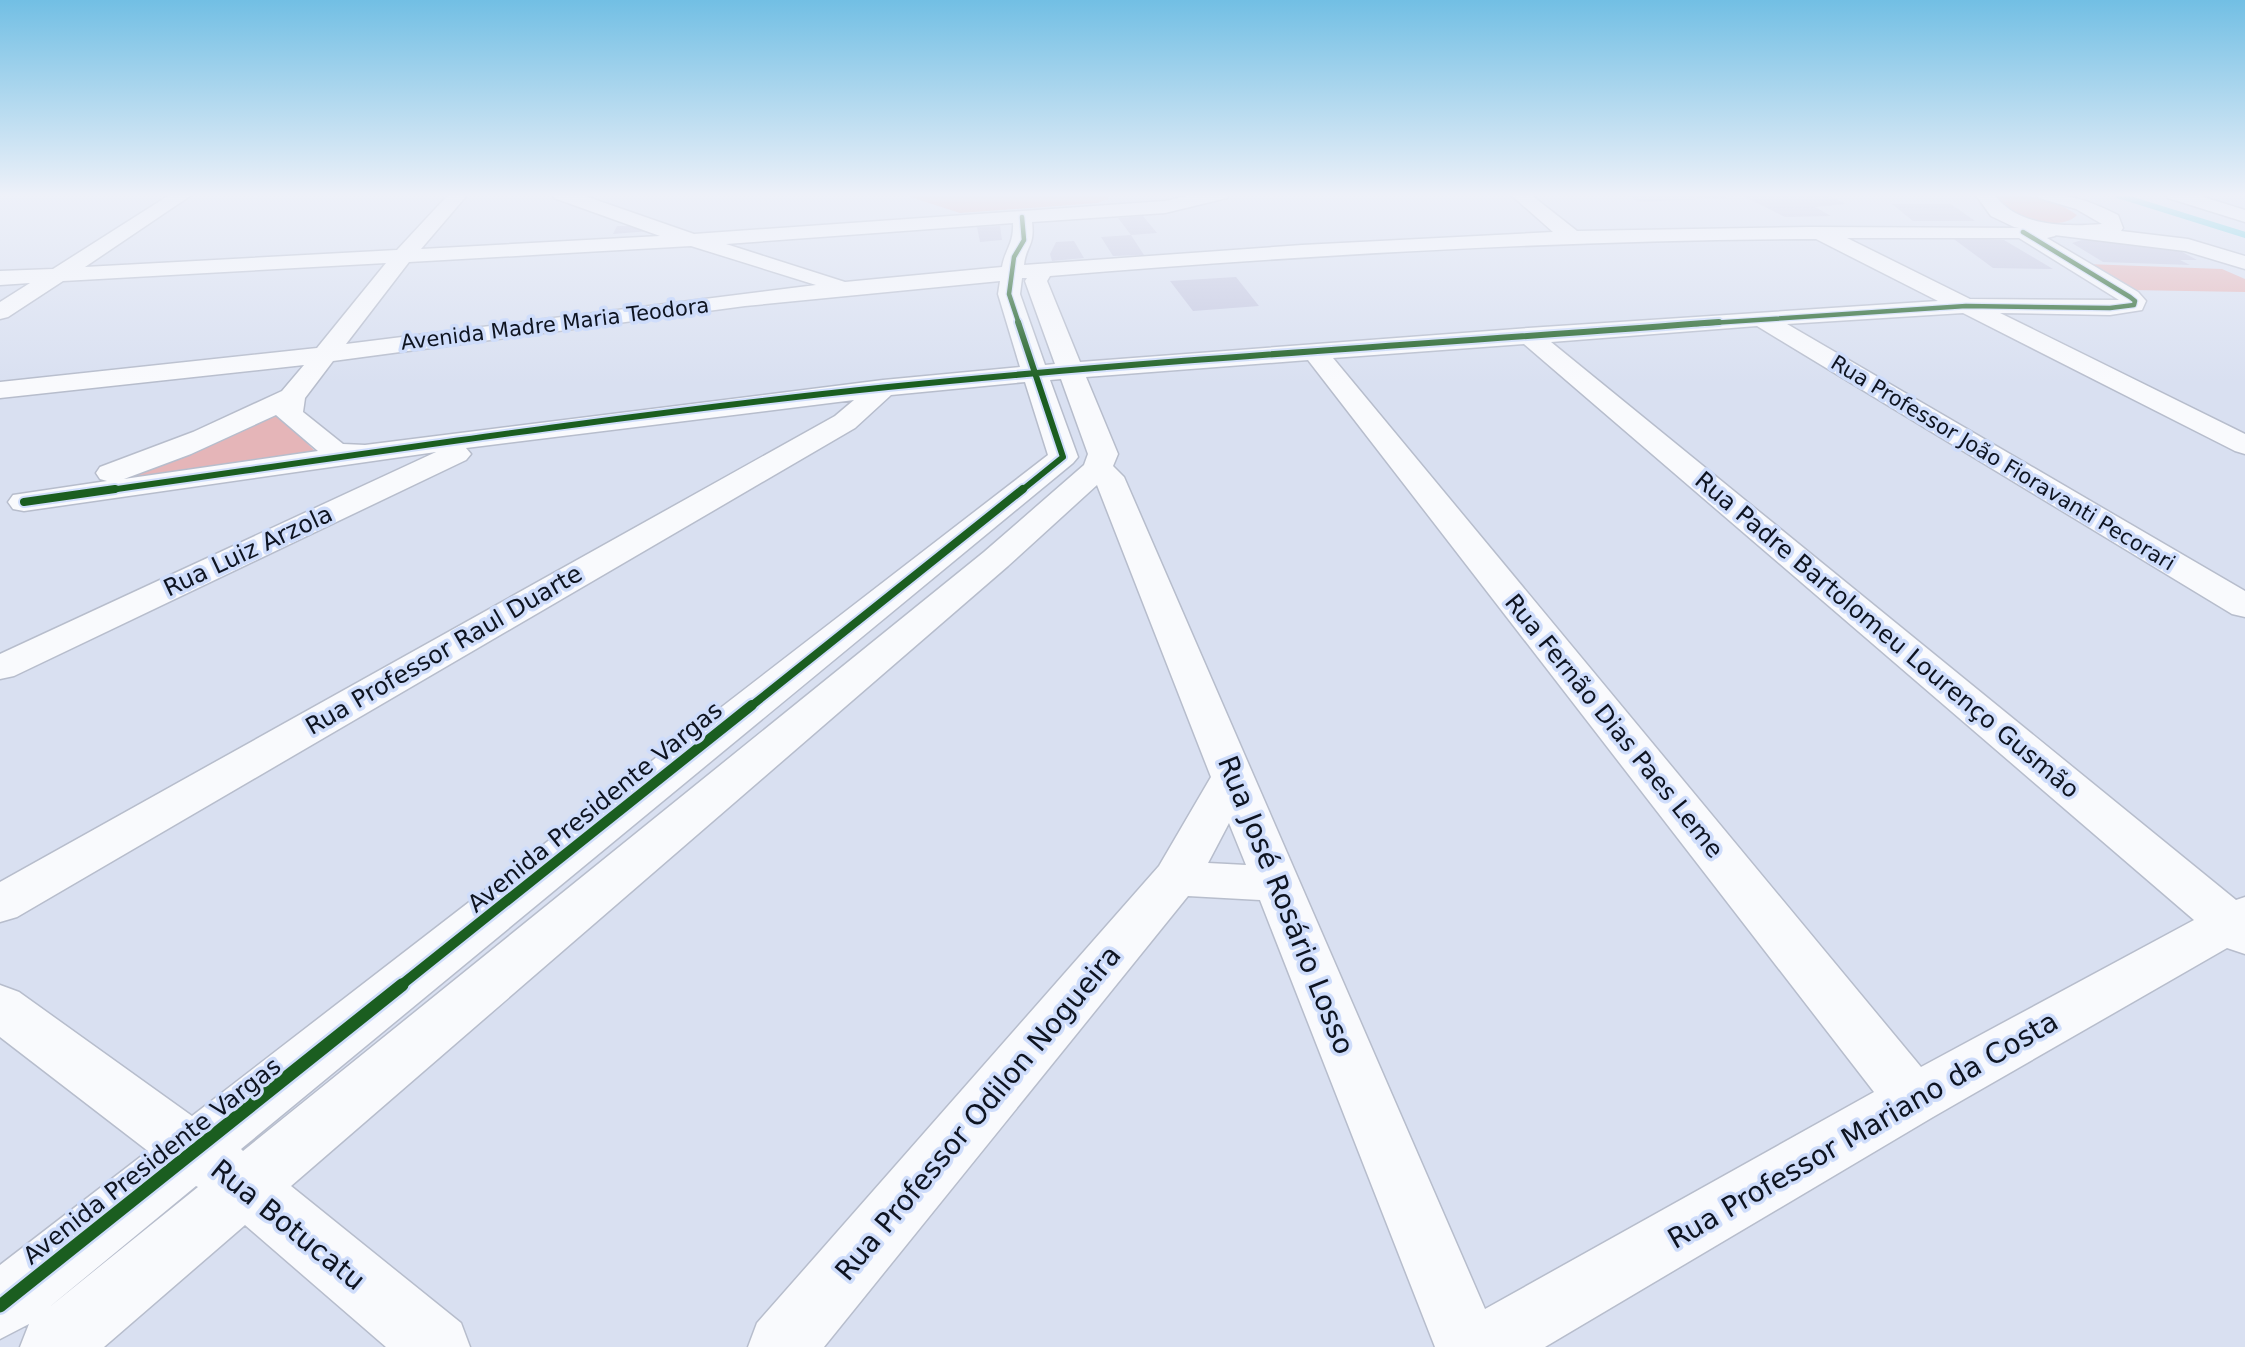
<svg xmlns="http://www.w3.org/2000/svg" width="2245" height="1347" font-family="'DejaVu Sans',sans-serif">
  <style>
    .green { fill: #e5b5b8 }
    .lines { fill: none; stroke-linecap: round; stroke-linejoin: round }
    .stream { stroke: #62cfdf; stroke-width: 6 }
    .building { fill: #c5c8e0 }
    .minor-casing { stroke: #b7bdcc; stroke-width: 3 }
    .major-casing { stroke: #b7bdcc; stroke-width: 3 }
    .minor { fill: #f9fafd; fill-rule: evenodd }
    .major { fill: #f9fafd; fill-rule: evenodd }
    .cycleway-far4-casing { stroke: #cfddfb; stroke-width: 7 }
    .cycleway-far3-casing { stroke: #cfddfb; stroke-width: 10 }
    .cycleway-far2-casing { stroke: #cfddfb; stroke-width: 12 }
    .cycleway-far1-casing { stroke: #cfddfb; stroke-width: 15 }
    .cycleway-casing { stroke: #cfddfb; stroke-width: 18 }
    .cycleway-far4 { stroke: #1b5e20; stroke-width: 4.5 }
    .cycleway-far3 { stroke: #1b5e20; stroke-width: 6 }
    .cycleway-far2 { stroke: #1b5e20; stroke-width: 8 }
    .cycleway-far1 { stroke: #1b5e20; stroke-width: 10 }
    .cycleway { stroke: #1b5e20; stroke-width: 13 }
    .labels { text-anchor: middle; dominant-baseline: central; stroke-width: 7; stroke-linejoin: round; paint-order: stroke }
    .far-street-label { font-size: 21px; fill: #0e1421; stroke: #cfddfb }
    .street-label { font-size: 24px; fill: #0e1421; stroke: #cfddfb }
    .near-street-label { font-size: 28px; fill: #0e1421; stroke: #cfddfb }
  </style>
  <rect width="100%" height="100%" fill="#d9e0f1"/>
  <path class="green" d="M 901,194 L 1109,194 L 1108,199 L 1097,203 L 960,213 Z
    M 1986,194 C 2019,194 2050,195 2077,215 C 2066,228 2033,223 2018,217 C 2007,213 1995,202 1986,194 Z
    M 2086,264 L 2222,269 L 2245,279 L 2245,292 L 2130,290 Z
    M 275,412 L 318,454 L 115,482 Z"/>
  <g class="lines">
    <path class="stream" d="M 2114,194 L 2245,235"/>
  </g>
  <path class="building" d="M 1624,194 L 1720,194 L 1728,198 L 1639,202 Z
    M 1739,194 L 1825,194 L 1846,204 L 1815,207 L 1831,216 L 1785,217 Z
    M 1892,204 L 1951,204 L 1975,221 L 1913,221 Z
    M 1143,216 L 1157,233 L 1131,235 L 1118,218 Z
    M 617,226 L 629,226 L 650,231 L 613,234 Z
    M 1000,226 L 1002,240 L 980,242 L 977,227 Z
    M 1131,235 L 1144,255 L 1113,256 L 1101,237 Z
    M 1951,237 L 2004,240 L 2053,269 L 1993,268 Z
    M 2082,240 L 2156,243 L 2173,247 L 2197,260 L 2180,260 L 2190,265 L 2103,262 L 2072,243 Z
    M 1074,241 L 1084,258 L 1052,261 L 1050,254 L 1056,242 Z
    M 1236,277 L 1259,306 L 1193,311 L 1170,281 Z"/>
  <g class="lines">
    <g class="minor-casing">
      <path id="minor" d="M 171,194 L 193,194 L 85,267 L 397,250 L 449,194 L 468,194 L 421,249 L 660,236 L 554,198 L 552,194 L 579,194 L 694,234 L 1165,201 L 1196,194 L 1229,194 L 1227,198 L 1165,213 L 1032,222 C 1035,247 1026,245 1024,265 L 1302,245 L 1553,232 L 1510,194 L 1530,194 L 1577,231 L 1810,227 L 2055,228 L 2058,232 L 2055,236 L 2047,238 L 2138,292 L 2146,301 L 2142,310 L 2110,315 L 2000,313 L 2245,434 L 2245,454 L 2235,451 L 1963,313 L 1787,324 L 2245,591 L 2245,617 L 2232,614 L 1757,326 L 1551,342 L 2236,900 L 2245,897 L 2245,954 L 2227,948 L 1933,1117 L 1545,1347 L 1435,1347 L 1260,900 L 1188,896 L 824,1347 L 748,1347 L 757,1323 L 1159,866 L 1211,777 L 1097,485 L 1008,566 L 291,1186 L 461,1323 L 470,1347 L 386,1347 L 245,1225 L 104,1347 L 20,1347 L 29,1324 L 0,1339 L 0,1265 L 148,1151 L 0,1037 L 0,985 L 19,992 L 192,1116 L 1048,455 L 1025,382 L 891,395 L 855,428 L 17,917 L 0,922 L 0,882 L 835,416 L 854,400 L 466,448 L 471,454 L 466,460 L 14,676 L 0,679 L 0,654 L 436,452 L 24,511 L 13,509 L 8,502 L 13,495 L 107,481 L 100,479 L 96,473 L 100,467 L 193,432 L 282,391 L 304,365 L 0,398 L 0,382 L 317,348 L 386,263 L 63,281 L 8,317 L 0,319 L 0,302 L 30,283 L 0,285 L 0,271 L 53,269 ZM 1013,223 C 1014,244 1005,249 1002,267 L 845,282 L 726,244 ZM 1847,238 L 2019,238 L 2119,300 L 1970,299 ZM 1816,239 L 1938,301 L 1528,328 L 1080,362 L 1047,281 L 1050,276 C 1305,255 1561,240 1816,239 ZM 691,246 L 816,285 L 346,344 L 409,262 ZM 1022,278 L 1027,278 L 1025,281 L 1055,364 L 1045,365 L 1020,294 ZM 1000,281 L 998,294 L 1020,367 L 883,380 L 365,445 L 343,444 L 303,412 L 305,398 L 333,361 L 745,306 ZM 1524,344 L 2194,920 L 1921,1067 L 1333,358 ZM 1308,360 L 1874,1092 L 1485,1309 L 1124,477 L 1113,466 L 1118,454 L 1086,377 ZM 1061,379 L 1088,454 L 1084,465 L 984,552 L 243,1151 L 241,1149 L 1073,463 L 1078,457 L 1050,380 ZM 276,415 L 318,451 L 124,479 L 191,454 ZM 1229,823 L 1246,865 L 1208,863 ZM 196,1186 L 198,1187 L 47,1309 Z"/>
    </g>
    <g class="major-casing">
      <path id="major" d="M 1975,194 L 1994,194 C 2017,227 2066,227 2102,224 L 2076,209 L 2039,198 L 2037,194 C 2070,194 2088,200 2118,215 L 2123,228 L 2121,231 L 2188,239 L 2245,256 L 2245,269 L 2185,251 L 2054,235 L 2014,227 L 1991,216 Z
        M 2166,194 L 2194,194 L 2245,210 L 2245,222 L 2168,198 Z"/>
    </g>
    <use href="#minor" class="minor"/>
    <use href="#major" class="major"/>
    <g class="cycleway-far4-casing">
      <path id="cycleway-far4" d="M 1019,324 L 1009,294 L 1014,257 L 1024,240 L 1022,217
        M 1696,324 L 1966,306 L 2110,308 L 2134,305 L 2135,301 L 2130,297 L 2023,232"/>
    </g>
    <g class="cycleway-far3-casing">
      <path id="cycleway-far3" d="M 1018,322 L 1063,457 L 1021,491
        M 103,491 C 364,454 626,414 888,387 C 1165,359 1442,343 1719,322"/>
    </g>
    <g class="cycleway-far2-casing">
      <path id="cycleway-far2" d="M 24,502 L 115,489
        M 750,707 L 1023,489"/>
    </g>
    <g class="cycleway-far1-casing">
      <path id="cycleway-far1" d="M 400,986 L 752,705"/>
    </g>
    <g class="cycleway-casing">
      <path id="cycleway" d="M 0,1306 L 402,985"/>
    </g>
    <use href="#cycleway-far4" class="cycleway-far4"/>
    <use href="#cycleway-far3" class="cycleway-far3"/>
    <use href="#cycleway-far2" class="cycleway-far2"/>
    <use href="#cycleway-far1" class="cycleway-far1"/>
    <use href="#cycleway" class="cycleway"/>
  </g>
  <linearGradient id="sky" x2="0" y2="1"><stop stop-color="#72bfe4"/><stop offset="0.51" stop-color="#eef1f9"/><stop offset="1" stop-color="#eef1f9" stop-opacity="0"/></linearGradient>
  <rect width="2245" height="383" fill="url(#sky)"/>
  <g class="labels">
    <g class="far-street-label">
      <text transform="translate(555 324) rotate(-7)">Avenida Madre Maria Teodora</text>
      <text transform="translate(2003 463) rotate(31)">Rua Professor João Fioravanti Pecorari</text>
    </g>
    <g class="street-label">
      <text transform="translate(248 551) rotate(-25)">Rua Luiz Arzola</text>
      <text transform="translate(1887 635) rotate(40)">Rua Padre Bartolomeu Lourenço Gusmão</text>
      <text transform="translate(444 650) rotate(-30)">Rua Professor Raul Duarte</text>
      <text transform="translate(1614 726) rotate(51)">Rua Fernão Dias Paes Leme</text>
      <text transform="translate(595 807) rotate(-39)">Avenida Presidente Vargas</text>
      <text transform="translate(152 1161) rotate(-38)">Avenida Presidente Vargas</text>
    </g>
    <g class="near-street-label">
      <text transform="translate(1286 905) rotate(68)">Rua José Rosário Losso</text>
      <text transform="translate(978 1113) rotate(-50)">Rua Professor Odilon Nogueira</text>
      <text transform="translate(1863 1130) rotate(-30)">Rua Professor Mariano da Costa</text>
      <text transform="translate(288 1225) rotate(39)">Rua Botucatu</text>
    </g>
  </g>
</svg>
